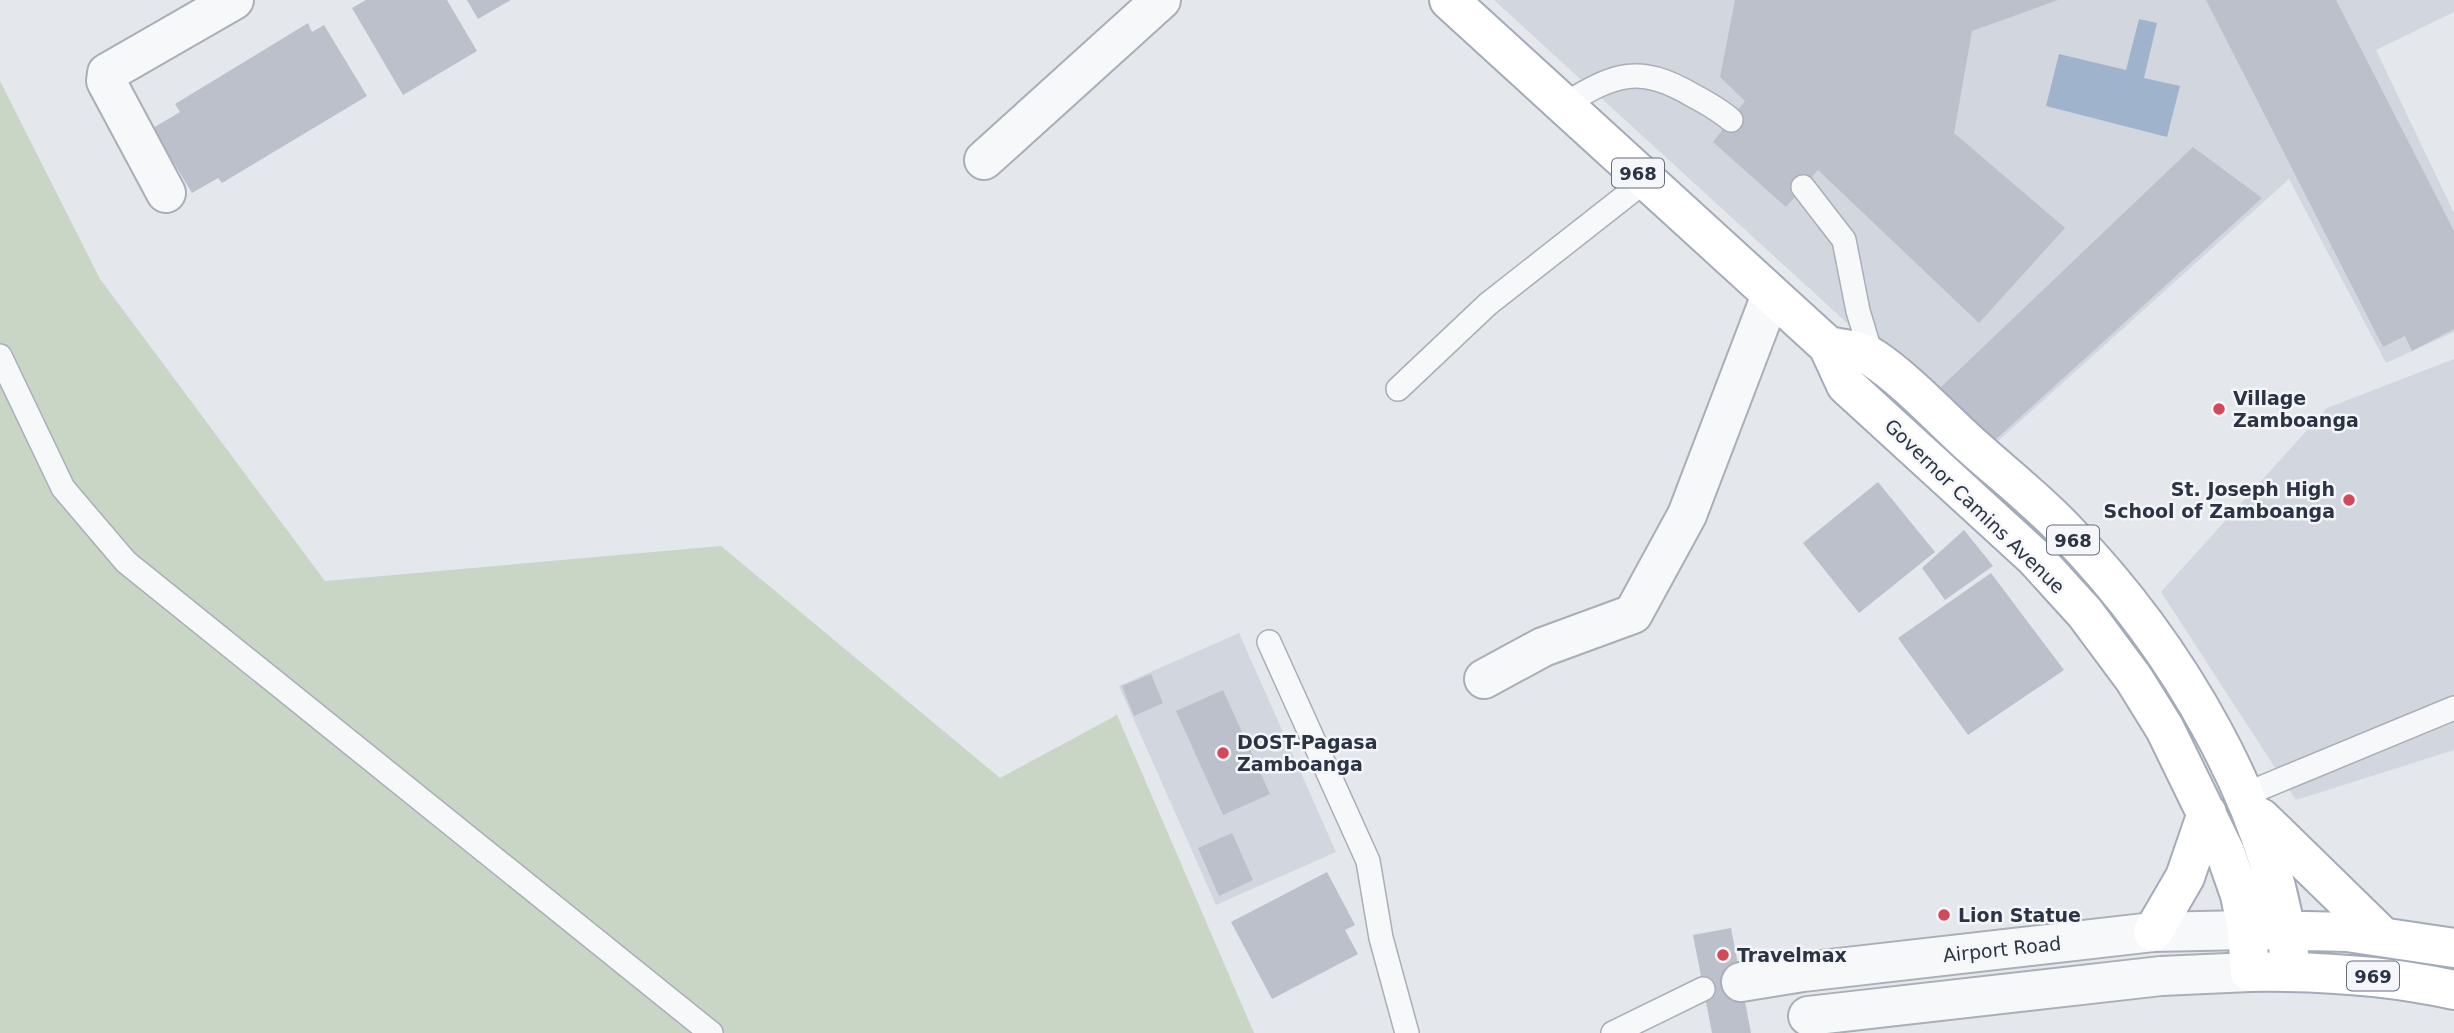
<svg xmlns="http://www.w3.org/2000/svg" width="2454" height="1033" font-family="'DejaVu Sans',sans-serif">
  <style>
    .built { fill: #d2d6de }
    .green { fill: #c9d6c5 }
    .water { fill: #9fb4cc }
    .building { fill: #bbc0ca }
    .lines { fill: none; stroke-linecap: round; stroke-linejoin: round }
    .lane-casing { stroke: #a9aeb7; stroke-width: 26 }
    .street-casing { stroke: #a9aeb7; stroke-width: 42 }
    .primary-casing { stroke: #a3abb8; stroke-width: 42 }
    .lane { stroke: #f7f8fa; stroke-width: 23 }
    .street { stroke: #f7f8fa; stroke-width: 38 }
    .primary { stroke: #fff; stroke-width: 38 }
    .poi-dot { fill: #d1495b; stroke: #f4f6f9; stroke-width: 2.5 }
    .labels { text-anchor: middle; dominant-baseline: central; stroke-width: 5; stroke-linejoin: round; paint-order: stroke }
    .shield { fill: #f4f6f9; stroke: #676e7b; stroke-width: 2 }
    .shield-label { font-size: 18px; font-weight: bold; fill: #2b3445 }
    .poi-label { font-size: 19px; font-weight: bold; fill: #2b3445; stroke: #f4f6f9; text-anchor: start }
    .street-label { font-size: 19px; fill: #2b3445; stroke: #f4f6f9 }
  </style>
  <rect width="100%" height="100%" fill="#e4e7ec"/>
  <path class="built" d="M 1494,0 L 2454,0 L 2454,12 L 2376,50 L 2454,213 L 2454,332 L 2386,363 L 2289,179 L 1987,451 Z
    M 2454,359 L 2454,750 L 2296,800 L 2161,592 L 2327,408 Z
    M 1239,633 L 1336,852 L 1216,905 L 1119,686 Z"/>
  <path class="green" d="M 0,81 L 100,279 L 325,581 L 721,546 L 1000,778 L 1117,715 L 1254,1033 L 0,1033 Z"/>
  <path class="water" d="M 2139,19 L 2157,23 L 2144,78 L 2180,86 L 2167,137 L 2046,106 L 2059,54 L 2126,70 Z"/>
  <path class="building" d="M 366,0 L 447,0 L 477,51 L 403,95 L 352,8 Z
    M 467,0 L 511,0 L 478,19 Z
    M 1735,0 L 2058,0 L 1972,31 L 1954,133 L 2065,228 L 1979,323 L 1818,170 L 1786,207 L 1713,142 L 1745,101 L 1720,77 Z
    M 2206,0 L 2336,0 L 2454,231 L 2454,329 L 2412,351 L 2405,336 L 2383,347 Z
    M 308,23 L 312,32 L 324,25 L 367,96 L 222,183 L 218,178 L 192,193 L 153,128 L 180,112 L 175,104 Z
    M 2193,147 L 2262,198 L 1994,441 L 1939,389 Z
    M 1878,482 L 1935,552 L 1859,613 L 1803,543 Z
    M 1964,530 L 1993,566 L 1945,600 L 1922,568 Z
    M 1991,573 L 2064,670 L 1968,735 L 1898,638 Z
    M 1151,674 L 1163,703 L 1134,716 L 1122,686 Z
    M 1223,690 L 1270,794 L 1223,815 L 1176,711 Z
    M 1232,833 L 1253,880 L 1219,896 L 1198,848 Z
    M 1327,872 L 1355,925 L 1345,930 L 1358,954 L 1272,999 L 1231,922 Z
    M 1731,928 L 1751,1033 L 1712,1033 L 1693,935 Z"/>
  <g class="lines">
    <g class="lane-casing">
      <path id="lane" d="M 1564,105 C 1615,73 1640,64 1694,96 C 1707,103 1720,110 1731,120
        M 1803,187 L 1844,240 L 1858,311 L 1872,357 L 1867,362
        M 0,356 L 63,488 L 126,562 L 711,1033
        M 1398,389 L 1488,304 L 1646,180
        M 1269,642 L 1368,861 L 1381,938 L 1407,1033
        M 2244,795 L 2454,708
        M 1613,1033 L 1703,989"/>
    </g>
    <g class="street-casing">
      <path id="street" d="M 984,160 L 1161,0
        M 166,193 L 106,81 L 107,73 L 234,0
        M 1484,679 L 1543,647 L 1633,614 L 1687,515 L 1771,295
        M 1741,982 L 1803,972 L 2153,932 L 2247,930
        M 1808,1016 L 2161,976 L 2250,972"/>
    </g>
    <g class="primary-casing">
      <path id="primary" d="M 1449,0 L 1828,346 L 1846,385 L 2035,558 L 2085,613 L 2134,679 L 2165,729 L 2225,852 L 2240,895 L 2247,930 L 2250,972 C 2319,971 2386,975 2454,990
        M 1828,346 C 1841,349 1862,350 1873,358 C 1905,379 1943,420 1972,446 C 2002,473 2035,499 2063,528 C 2175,643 2276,809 2291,971
        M 2261,818 L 2383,937
        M 2263,930 L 2347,932 L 2454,948
        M 2153,932 L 2185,877 L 2207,813"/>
    </g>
    <use href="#lane" class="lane"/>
    <use href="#street" class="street"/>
    <use href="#primary" class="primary"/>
  </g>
  <g class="poi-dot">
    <circle cx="2219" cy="409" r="7"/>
    <circle cx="2349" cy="500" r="7"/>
    <circle cx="1223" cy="753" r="7"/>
    <circle cx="1944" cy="915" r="7"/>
    <circle cx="1723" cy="955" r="7"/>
  </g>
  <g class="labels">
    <g class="shield">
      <rect x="1612" y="158.5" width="52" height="29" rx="5"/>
      <rect x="2047" y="525.5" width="52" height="29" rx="5"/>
      <rect x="2347" y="961.5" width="52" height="29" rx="5"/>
    </g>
    <g class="shield-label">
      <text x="1638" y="173">968</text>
      <text x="2073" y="540">968</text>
      <text x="2373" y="976">969</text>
    </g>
    <g class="poi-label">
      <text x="2233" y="398">Village<tspan x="2233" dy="22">Zamboanga</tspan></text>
      <text x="2335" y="489" text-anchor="end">St. Joseph High<tspan x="2335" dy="22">School of Zamboanga</tspan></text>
      <text x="1237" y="742">DOST-Pagasa<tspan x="1237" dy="22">Zamboanga</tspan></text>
      <text x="1958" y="915">Lion Statue</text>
      <text x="1737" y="955">Travelmax</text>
    </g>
    <g class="street-label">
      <text transform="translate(1975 506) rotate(44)">Governor Camins Avenue</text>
      <text transform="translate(2002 949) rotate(-6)">Airport Road</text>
    </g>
  </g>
</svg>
